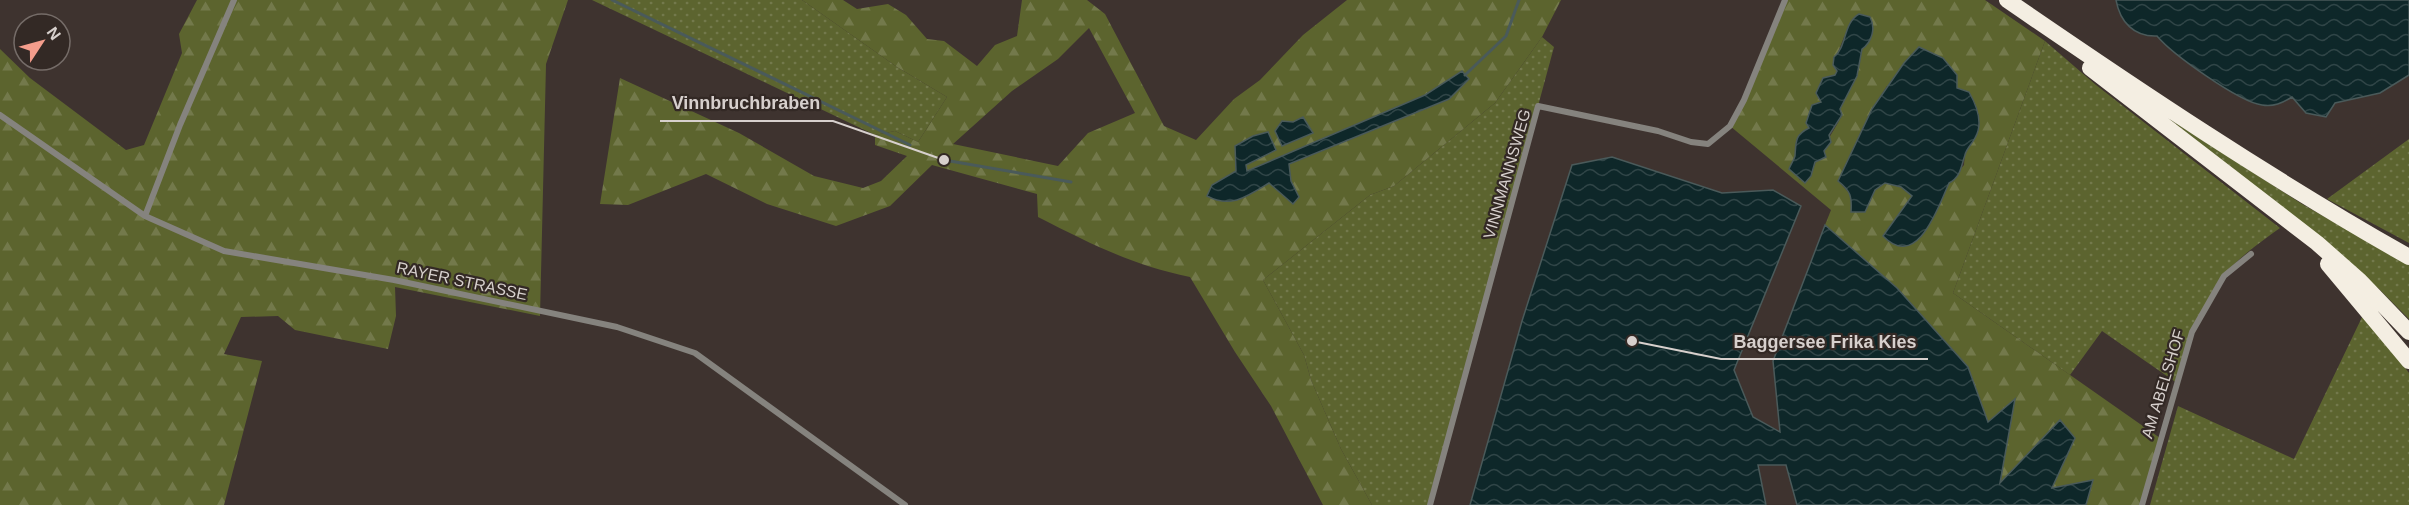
<svg xmlns="http://www.w3.org/2000/svg" width="2409" height="505" font-family="Helvetica,sans-serif">
  <style>
    .grass { fill: url(#grass-dots) }
    .forest { fill: url(#forest-firs); fill-rule: evenodd }
    .water { fill: url(#water-waves); stroke: #4a5a5a; stroke-width: 1.5 }
    .lines { fill: none; stroke-linecap: round; stroke-linejoin: round }
    .stream { stroke: #4a5a5a; stroke-width: 3 }
    .street { stroke: #85837e; stroke-width: 6 }
    .highway { stroke: #f4eee2; stroke-width: 16 }
    .labels { text-anchor: middle; dominant-baseline: central; stroke-width: 4.5; stroke-linejoin: round; paint-order: stroke }
    .street-label { font-size: 16px; fill: #d7d0cd; stroke: #332925 }
    .leader { fill: none; stroke: #d7d0cd; stroke-width: 2 }
    .callout-dot { fill: #d7d0cd; stroke: #332925; stroke-width: 2 }
    .callout-label { font-size: 18px; text-anchor: middle; font-weight: bold; fill: #d7d0cd; stroke: #332925; stroke-width: 4.5; stroke-linejoin: round; paint-order: stroke }
  </style>
  <defs>
    <pattern id="grass-dots" width="8" height="8" patternUnits="userSpaceOnUse" patternTransform="scale(1.5)"><rect width="8" height="8" fill="#5c642f"/><path d="M2 2h.1M6 6h.1" fill="none" stroke="#73794c" stroke-width="1.8" stroke-linecap="round"/></pattern>
    <pattern id="forest-firs" width="22" height="20" patternUnits="userSpaceOnUse" patternTransform="scale(1.5)"><rect width="22" height="20" fill="#5c642e"/><path d="M5 1l3.5 6h-7zM16 11l3.5 6h-7z" fill="#73794b"/></pattern>
    <pattern id="water-waves" width="16" height="10" patternUnits="userSpaceOnUse" patternTransform="scale(1.5)"><rect width="16" height="10" fill="#0e2729"/><path d="M0 5q4-4 8 0t8 0" fill="none" stroke="#304547"/></pattern>
  </defs>
  <rect width="100%" height="100%" fill="#3e332f"/>
  <path class="grass" d="M 592,0 L 802,0 L 897,67 L 947,97 L 918,142 L 895,131 L 875,135 Z
    M 1542,37 L 1554,47 L 1430,505 L 1372,505 L 1341,449 L 1311,380 L 1304,355 L 1263,280 L 1370,195 L 1394,186 L 1495,103 Z
    M 2045,41 L 2096,85 L 2280,228 C 2261,242 2238,257 2224,276 C 2200,308 2188,345 2177,383 L 2102,331 L 2070,375 L 1953,293 Z
    M 2165,116 L 2302,204 L 2409,265 L 2409,319 L 2379,289 Z
    M 2409,139 L 2409,243 L 2327,199 Z
    M 2364,313 L 2409,373 L 2409,505 L 2150,505 L 2178,406 L 2294,459 Z"/>
  <path class="forest" d="M 197,0 L 568,0 L 546,64 L 540,316 L 395,287 L 396,316 L 388,349 L 295,330 L 278,316 L 241,317 L 224,354 L 262,361 L 224,505 L 0,505 L 0,49 L 30,78 L 126,150 L 144,145 L 182,53 L 179,34 Z
    M 802,0 L 843,0 L 857,9 L 888,4 L 906,15 L 927,39 L 944,41 L 977,66 L 995,45 L 1017,36 L 1022,0 L 1087,0 L 1105,14 L 1164,126 L 1196,140 L 1234,99 L 1260,80 L 1303,35 L 1347,0 L 1561,0 L 1542,37 L 1495,103 L 1394,186 L 1370,195 L 1263,280 L 1304,355 L 1311,380 L 1341,449 L 1372,505 L 1323,505 L 1271,406 L 1235,352 L 1190,277 C 1132,265 1091,244 1038,217 L 1037,194 L 932,165 L 890,206 L 836,226 L 767,204 L 706,174 L 628,205 L 600,204 L 620,78 L 739,133 L 814,176 L 863,188 L 881,181 L 907,156 L 875,145 L 875,135 L 895,131 L 918,142 L 947,97 L 897,67 ZM 1089,28 L 1135,113 L 1088,133 L 1058,166 L 953,144 L 1012,91 L 1058,59 Z
    M 1785,0 L 1985,0 L 2045,41 L 1953,293 L 2160,438 L 2142,505 L 2086,505 L 2093,481 L 2052,488 L 2075,438 L 2000,485 L 2014,400 L 1988,422 L 1968,367 L 1897,288 L 1825,225 L 1831,210 L 1730,126 ZM 1865,17 L 1870,17 C 1870,29 1873,41 1862,49 L 1857,76 L 1840,109 L 1842,115 C 1832,136 1816,154 1811,176 L 1800,180 L 1793,170 L 1795,159 L 1837,71 L 1833,65 L 1844,37 ZM 1887,86 L 1977,135 L 1965,153 L 1964,165 L 1949,183 L 1936,212 L 1901,212 L 1912,196 L 1902,187 L 1885,183 L 1875,190 L 1865,212 L 1852,212 L 1852,196 L 1838,181 L 1872,109 Z"/>
  <path class="water" d="M 2116,0 L 2409,0 L 2409,75 L 2380,93 L 2335,103 L 2326,117 L 2306,113 L 2292,97 C 2282,103 2274,107 2262,105 C 2239,102 2172,54 2157,36 C 2134,37 2120,22 2116,0 Z
    M 1859,14 L 1870,17 C 1876,28 1872,42 1862,49 L 1857,76 L 1840,109 L 1842,115 L 1829,135 L 1831,142 L 1824,151 L 1826,157 L 1815,162 L 1811,176 L 1805,183 L 1789,169 C 1791,164 1794,160 1795,156 C 1796,141 1795,135 1809,128 L 1806,123 L 1812,105 L 1821,102 L 1816,93 L 1823,78 L 1835,75 L 1837,71 L 1833,65 L 1834,57 C 1847,47 1843,23 1859,14 Z
    M 1919,47 L 1943,58 L 1957,75 L 1957,88 L 1969,92 C 1977,106 1984,123 1975,138 C 1972,144 1966,149 1965,155 C 1961,166 1961,177 1949,183 C 1938,208 1917,271 1883,236 L 1912,196 L 1901,187 L 1885,183 L 1875,190 L 1865,212 L 1851,212 C 1852,197 1851,191 1838,181 L 1872,109 L 1904,63 Z
    M 1462,71 L 1469,79 L 1449,99 L 1289,164 L 1291,181 L 1299,197 L 1293,204 L 1269,183 C 1248,196 1231,209 1207,196 L 1212,185 L 1236,171 L 1235,146 L 1253,136 L 1268,132 L 1276,150 L 1246,165 L 1247,171 L 1425,95 Z
    M 1303,117 L 1313,133 L 1282,146 L 1275,131 L 1282,121 L 1293,122 Z
    M 1612,157 L 1722,193 L 1773,190 L 1801,206 L 1734,370 L 1753,417 L 1780,432 L 1773,361 L 1825,225 L 1897,288 L 1968,367 L 1988,422 L 2015,399 L 2000,483 L 2060,420 L 2075,438 L 2052,488 L 2093,480 L 2086,505 L 1797,505 L 1786,465 L 1758,465 L 1766,505 L 1470,505 L 1522,321 L 1572,165 Z"/>
  <g class="lines">
    <path class="stream" d="M 612,0 L 910,145
      M 1465,75 L 1506,36 L 1519,0
      M 944,160 L 1071,182"/>
    <path class="street" d="M 0,115 L 145,216 L 224,251 L 394,280 L 617,327 L 695,353 L 905,505
      M 145,216 L 180,125 L 234,0
      M 1430,505 L 1538,106 L 1658,131 L 1691,142 L 1708,144 L 1730,126 L 1744,100 L 1785,0
      M 2142,505 L 2192,332 L 2224,276 L 2251,254"/>
    <path class="highway" d="M 2007,0 C 2138,90 2271,179 2409,257
      M 2090,68 L 2317,243 L 2360,281 L 2409,332
      M 2328,264 L 2409,361"/>
  </g>
  <g class="labels">
    <g class="street-label">
      <text transform="translate(1507 174) rotate(-74)">VINNMANNSWEG</text>
      <text transform="translate(462 281) rotate(12)">RAYER STRASSE</text>
      <text transform="translate(2163 384) rotate(-73)">AM ABELSHOF</text>
    </g>
  </g>
  <path class="leader" d="M944 160L833 121H660M1632 341L1721 359H1928"/>
  <g class="callout-dot">
    <circle cx="944" cy="160" r="6"/>
    <circle cx="1632" cy="341" r="6"/>
  </g>
  <g class="callout-label">
    <text x="746" y="109">Vinnbruchbraben</text>
    <text x="1825" y="348">Baggersee Frika Kies</text>
  </g>
  <g transform="translate(42 42) rotate(54)"><circle r="28" fill="#332925" stroke="#756c68" stroke-width="1.5"/>
  <path d="M0-4.5L10 22L0 15L-10 22Z" fill="#f49d8c"/>
  <text y="-9" font-size="16" font-weight="bold" text-anchor="middle" fill="#d7d0cd">N</text>
  </g>
</svg>
